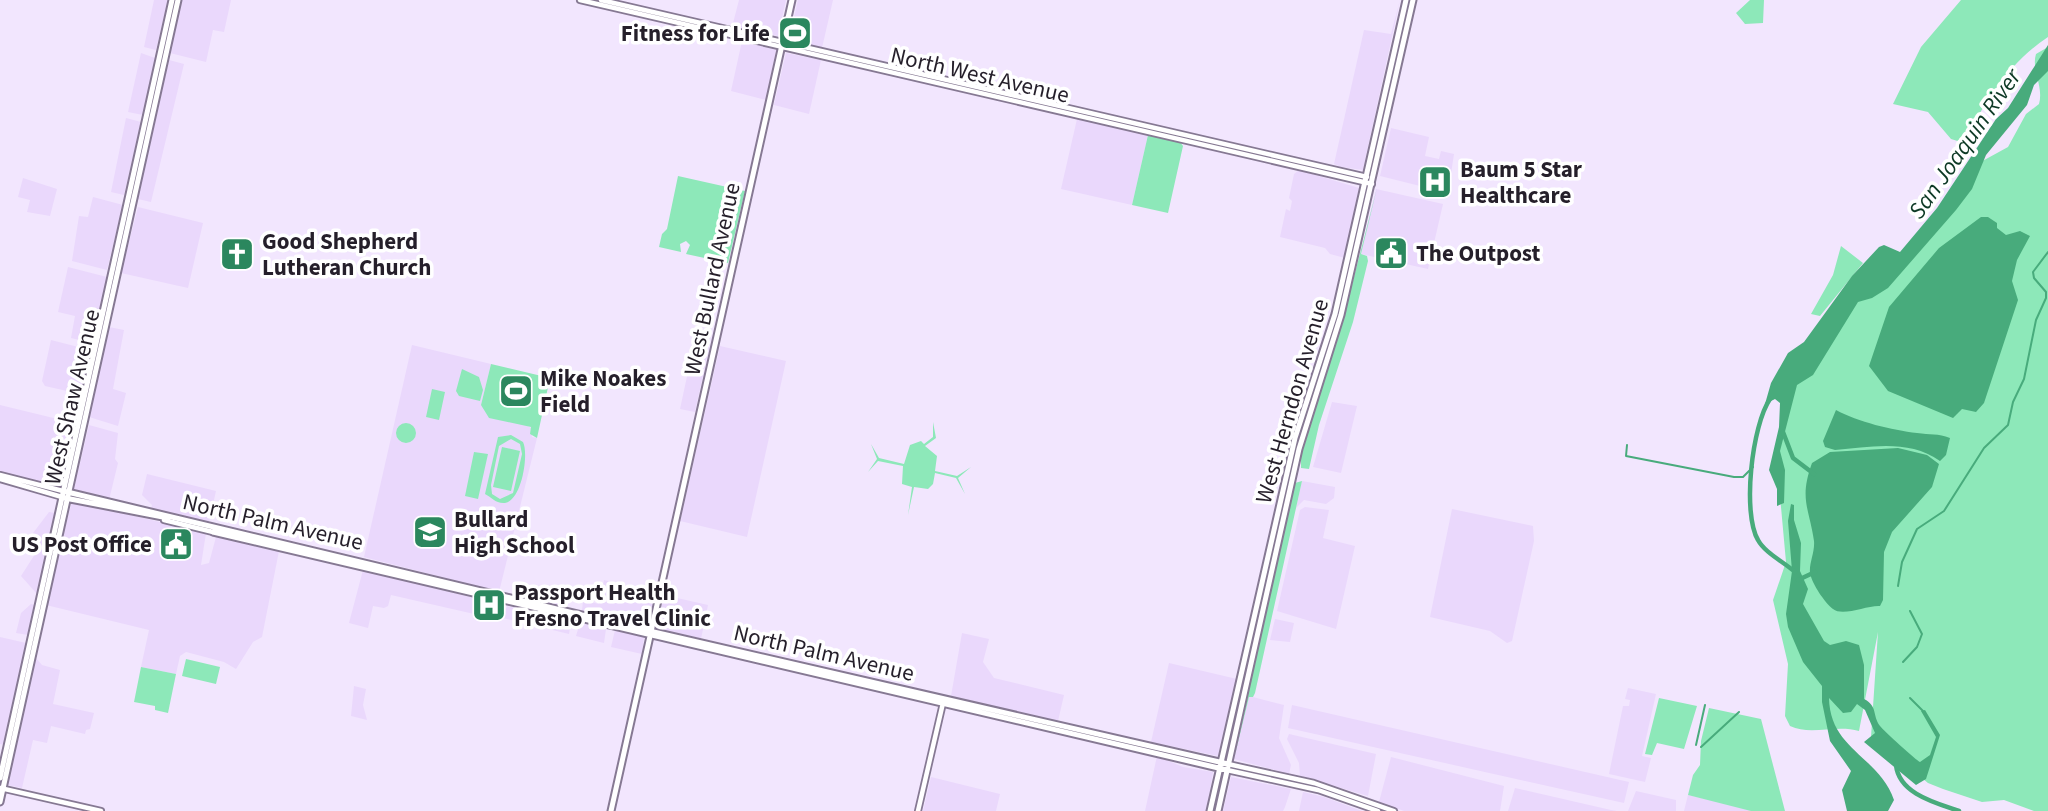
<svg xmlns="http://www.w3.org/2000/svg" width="2048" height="811" font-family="'Source Sans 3',sans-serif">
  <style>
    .built { fill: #ead8fc }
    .green { fill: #8de8b9; fill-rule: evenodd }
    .water { fill: #48ab7c }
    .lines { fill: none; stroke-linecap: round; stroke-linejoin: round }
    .stream { stroke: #48ab7c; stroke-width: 2 }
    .river { stroke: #48ab7c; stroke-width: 4.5 }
    .secondary-casing { stroke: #867993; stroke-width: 8 }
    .primary-casing { stroke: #867993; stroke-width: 9 }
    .secondary { stroke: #fff; stroke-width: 4.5 }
    .primary { stroke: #fff; stroke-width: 5 }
    .labels { text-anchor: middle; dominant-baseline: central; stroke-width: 7; stroke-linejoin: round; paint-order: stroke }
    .poi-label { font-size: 23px; font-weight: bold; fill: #251f2a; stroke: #fff; text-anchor: start }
    .street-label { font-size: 23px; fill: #251f2a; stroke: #fff }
    .water-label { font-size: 24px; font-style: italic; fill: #0d3925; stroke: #fff }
  </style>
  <rect width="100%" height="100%" fill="#f2e6fe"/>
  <path class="built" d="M 154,0 L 168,0 L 156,50 L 144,47 Z
    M 182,0 L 231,0 L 224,32 L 213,30 L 206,62 L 170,53 Z
    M 739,0 L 786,0 L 778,36 L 732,27 Z
    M 798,0 L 833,0 L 822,48 L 789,39 Z
    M 1400,0 L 1363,170 L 1341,167 L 1334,164 L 1364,30 L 1391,34 Z
    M 742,41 L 776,50 L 766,100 L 731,91 Z
    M 141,53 L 155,58 L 143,115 L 128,112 Z
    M 786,53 L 821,60 L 809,114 L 774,105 Z
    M 169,60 L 184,64 L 151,202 L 138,199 Z
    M 126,118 L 141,122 L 124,195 L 111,192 Z
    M 1077,119 L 1148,135 L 1132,205 L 1061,189 Z
    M 1391,128 L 1429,137 L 1425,156 L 1439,159 L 1441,151 L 1454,154 L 1448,193 L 1380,176 Z
    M 1299,170 L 1359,188 L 1345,258 L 1330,254 L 1325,248 L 1280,237 L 1286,209 L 1290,211 L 1292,201 L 1289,198 L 1294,174 Z
    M 23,178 L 57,189 L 50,216 L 27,212 L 30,200 L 18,197 Z
    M 1376,189 L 1443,204 L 1428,269 L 1361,254 Z
    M 93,197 L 123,205 L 107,270 L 72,261 L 79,216 L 88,217 Z
    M 138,207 L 203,223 L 188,288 L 121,273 Z
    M 68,267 L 107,277 L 92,343 L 71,338 L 75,316 L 58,312 Z
    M 109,327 L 124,330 L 113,389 L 126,393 L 118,426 L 89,417 Z
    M 695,339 L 710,344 L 695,412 L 680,409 Z
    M 51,340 L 90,350 L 80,394 L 45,386 L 42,381 Z
    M 412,345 L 491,364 L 481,405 L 532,428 L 532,437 L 537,438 L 499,592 L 364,557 Z
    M 720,346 L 786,361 L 747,537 L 680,521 Z
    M 1332,402 L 1357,406 L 1341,473 L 1313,467 Z
    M 0,405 L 74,423 L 60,486 L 0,473 Z
    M 89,425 L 118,433 L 115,459 L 118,463 L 109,500 L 74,489 Z
    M 147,474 L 216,491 L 209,522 L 151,510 L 152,505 L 142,495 Z
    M 1302,481 L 1335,487 L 1334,498 L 1326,504 L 1304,500 L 1296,508 Z
    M 72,501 L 206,533 L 201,565 L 209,563 L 216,537 L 279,551 L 262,637 L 253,642 L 236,669 L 224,662 L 186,652 L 180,656 L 176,674 L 141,667 L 149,630 L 46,605 Z
    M 1305,507 L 1329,510 L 1323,538 L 1355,546 L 1336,629 L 1277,611 L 1300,510 Z
    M 1452,509 L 1533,526 L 1534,541 L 1512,641 L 1507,643 L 1490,631 L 1430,617 Z
    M 49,512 L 55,513 L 37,594 L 21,576 L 37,551 L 27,541 Z
    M 363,570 L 498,604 L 496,619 L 391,595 L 388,606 L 384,608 L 373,606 L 368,628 L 349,623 Z
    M 604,580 L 655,593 L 648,625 L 582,611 L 583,600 L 599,604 Z
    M 546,587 L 568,592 L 564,608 L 543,603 Z
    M 664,595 L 708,605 L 701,639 L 657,629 Z
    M 31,604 L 35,605 L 28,635 L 16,633 L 21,613 Z
    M 507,606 L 571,621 L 569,634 L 503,618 Z
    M 1275,619 L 1294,623 L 1290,642 L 1270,640 Z
    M 580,623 L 606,629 L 604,643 L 576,636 Z
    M 615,630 L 644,637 L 642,654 L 611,647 Z
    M 962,633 L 989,639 L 983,662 L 994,678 L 1064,695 L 1058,721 L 951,696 Z
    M 0,637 L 26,643 L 4,745 L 0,744 Z
    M 35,657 L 42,665 L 60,670 L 53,704 L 94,713 L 90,729 L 86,730 L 85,734 L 51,726 L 47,743 L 33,740 L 22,788 L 7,785 Z
    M 1169,663 L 1237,679 L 1218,756 L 1151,742 Z
    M 354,686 L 366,689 L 363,705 L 367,720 L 351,716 Z
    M 1628,688 L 1656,694 L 1642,756 L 1651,758 L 1645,782 L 1609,774 L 1623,706 L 1629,706 L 1630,700 L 1625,699 Z
    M 1249,696 L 1284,705 L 1279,738 L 1291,765 L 1289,774 L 1234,759 Z
    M 1292,705 L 1629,782 L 1624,803 L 1288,728 Z
    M 1289,734 L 1376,754 L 1368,796 L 1300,776 L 1299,763 L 1287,739 Z
    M 1157,756 L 1183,767 L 1213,772 L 1207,811 L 1145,811 Z
    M 1391,757 L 1504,786 L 1500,811 L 1404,811 L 1379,802 Z
    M 931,777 L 1000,794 L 996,811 L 923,811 Z
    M 1231,777 L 1291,789 L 1285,807 L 1283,811 L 1223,811 Z
    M 1515,788 L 1611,810 L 1617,811 L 1508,811 Z
    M 1636,791 L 1676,800 L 1676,811 L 1628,811 Z
    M 1303,792 L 1324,797 L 1362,811 L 1299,811 Z
    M 1688,795 L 1759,811 L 1684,811 Z"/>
  <path class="green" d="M 1750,0 L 1764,0 L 1763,23 L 1745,24 L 1736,13 Z
    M 1961,0 L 2048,0 L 2048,37 C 2010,62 1984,102 1964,143 L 1951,139 L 1928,112 L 1893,104 L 1921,47 Z
    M 2048,47 L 2048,811 L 2034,811 L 2004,800 L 1982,802 L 1943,789 L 1928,783 L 1871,737 L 1878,632 L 1859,731 C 1836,724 1811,736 1790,726 L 1785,716 L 1788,664 L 1773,600 L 1786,562 L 1780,496 L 1779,437 L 1792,384 L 1830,315 L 1873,292 L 1977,164 L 2008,147 L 2026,114 L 2039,104 C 2044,86 2031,70 2036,54 Z
    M 1148,135 L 1180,142 L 1183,146 L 1168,213 L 1132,205 Z
    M 678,176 L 745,191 L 728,263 L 686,254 L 690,245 L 686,241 L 680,244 L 681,252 L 659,247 L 662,234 L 667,229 Z
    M 1377,188 L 1361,254 L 1367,256 L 1368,261 L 1353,322 L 1319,425 L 1309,469 L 1301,468 L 1301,453 L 1342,323 Z
    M 1841,246 L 1863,263 L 1820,316 L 1811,314 L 1833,275 Z
    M 491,364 L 550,378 L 537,438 L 530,434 L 531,427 L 489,418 L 481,405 Z
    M 462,369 L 479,377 L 483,390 L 480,401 L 459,396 L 456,391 Z
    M 432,389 L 445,392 L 439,420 L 426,417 Z
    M 933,422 L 936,438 L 925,446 L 937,456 L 935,471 L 957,476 L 971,467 L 958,478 L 965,494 L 956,478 L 935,473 L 933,484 L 928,489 L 914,487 L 908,515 L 912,487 L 902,484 L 903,466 L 878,461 L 868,472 L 877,459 L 871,444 L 879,458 L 904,464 L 910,445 L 921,441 L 924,444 L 933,437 Z
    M396 433a10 10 0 1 1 20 0a10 10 0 1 1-20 0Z
    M 511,435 L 523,442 C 529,454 522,500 505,503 C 496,504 491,497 485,494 L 498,437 ZM 511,439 L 520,444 L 522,454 L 513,493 L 500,499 L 492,494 L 491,485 L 499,446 Z
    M 502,447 L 520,451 L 511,491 L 493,487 Z
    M 474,452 L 488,454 L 478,499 L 465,496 Z
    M 1302,481 L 1255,693 L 1253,697 L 1249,697 L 1234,759 L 1289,507 L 1295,483 Z
    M 186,659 L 220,667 L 216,684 L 182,676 Z
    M 141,667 L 176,674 L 168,713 L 155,710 L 155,706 L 134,702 Z
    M 1659,698 L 1697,706 L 1684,749 L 1657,743 L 1652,755 L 1645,754 Z
    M 1709,708 L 1761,719 L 1785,811 L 1751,811 L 1688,795 L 1693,775 L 1700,765 L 1701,741 Z"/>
  <path class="water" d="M 2048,45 L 2048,71 L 2034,85 L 2027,105 L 1986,155 L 1972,189 L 1956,210 L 1888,288 L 1872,298 L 1858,302 L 1813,375 L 1797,385 L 1780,451 L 1785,470 L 1784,503 L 1777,506 L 1777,489 L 1769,470 L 1779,427 L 1780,403 L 1775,399 L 1765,404 L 1771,383 L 1788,353 L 1804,342 L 1852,276 L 1879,247 L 1884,245 L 1900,252 L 1937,208 L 1996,119 L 2008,108 Z
    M 1981,217 L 1988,217 L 1997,223 L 1997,228 L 2006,235 L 2020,231 L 2030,236 L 2017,260 L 2012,281 L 2018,300 L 1984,403 L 1976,412 L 1962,409 L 1953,418 L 1888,391 L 1869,366 L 1889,307 L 1939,248 Z
    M 1836,410 C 1858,422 1892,430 1917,433 C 1930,435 1938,433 1950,438 L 1946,455 L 1940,461 C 1909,439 1871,447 1835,450 L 1825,447 L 1823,441 Z
    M 1898,448 L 1927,455 L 1939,464 L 1932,487 L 1892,532 L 1884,552 L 1883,600 L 1880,606 C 1867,605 1843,617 1833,609 C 1825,603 1812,584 1810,573 C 1809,563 1815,552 1814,541 C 1809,507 1799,499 1812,463 L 1830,452 Z
    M 1791,504 L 1794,505 L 1794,520 L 1801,543 L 1800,571 L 1808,589 L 1803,604 L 1824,641 L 1830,645 L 1846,641 L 1859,645 L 1864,665 L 1864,699 C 1878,706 1872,715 1880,726 C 1883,730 1917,761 1920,762 L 1930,755 L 1936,737 L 1921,711 L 1925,710 L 1940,735 L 1926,779 L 1916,785 L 1864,742 L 1875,733 L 1865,710 L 1857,704 L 1851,712 L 1843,713 L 1829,698 C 1830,750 1879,756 1894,800 L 1888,811 L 1847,811 L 1842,790 L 1851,771 L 1830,741 L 1822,702 L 1822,686 L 1803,662 L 1788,627 L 1786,614 L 1792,571 L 1788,521 Z"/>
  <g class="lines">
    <path class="stream" d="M 1627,445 L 1626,456 L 1734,477 L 1743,477 L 1753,467
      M 1898,586 L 1902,562 L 1917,529 L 1944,511 L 1984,448 L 2008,425 L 2013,402 L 2024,379 L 2036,320 L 2046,298 L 2046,292 L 2034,278 L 2033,272 L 2048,252
      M 1903,662 L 1917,647 L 1922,634 L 1910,611
      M 1910,698 L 1923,711
      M 1696,745 L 1705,705
      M 1701,747 L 1739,712"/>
    <path class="river" d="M 1770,399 C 1752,425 1742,513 1758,540 C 1765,553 1784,562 1795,572
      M 1783,432 L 1793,458 L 1814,474
      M 1798,580 L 1815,572
      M 1896,765 C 1899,794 1936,803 1959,811"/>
    <g class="secondary-casing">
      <path id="secondary" d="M 580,0 L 1372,184
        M 601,0 L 1367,177
        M 0,475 L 63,491
        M 0,479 L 62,497
        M 164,520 L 213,532
        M 1228,764 L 1314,783 L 1394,811
        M 1227,770 L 1318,790 L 1378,811
        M 0,788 L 101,811
        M 918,811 L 943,703"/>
    </g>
    <g class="primary-casing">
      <path id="primary" d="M 782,42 L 785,39 L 788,17
        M 63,491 L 632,627 L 1228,764
        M 65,498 L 168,518
        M 213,532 L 1227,770
        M 0,778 L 172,0
        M 0,802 L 178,0
        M 611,811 L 792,0
        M 1210,811 L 1295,438 L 1335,314 L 1406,0
        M 1218,811 L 1299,449 L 1341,315 L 1413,0"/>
    </g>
    <use href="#secondary" class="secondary"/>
    <use href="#primary" class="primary"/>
  </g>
  <defs>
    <g id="stadium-square" transform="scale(1.75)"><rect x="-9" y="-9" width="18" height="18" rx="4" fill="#2b875e" stroke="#fff"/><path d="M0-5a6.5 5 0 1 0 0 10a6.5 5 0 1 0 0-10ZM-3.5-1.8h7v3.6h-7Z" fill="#fff"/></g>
    <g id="hospital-square" transform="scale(1.75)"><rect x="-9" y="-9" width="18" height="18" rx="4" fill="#2b875e" stroke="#fff"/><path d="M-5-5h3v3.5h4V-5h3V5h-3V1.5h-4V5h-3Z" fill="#fff"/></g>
    <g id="civic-square" transform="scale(1.75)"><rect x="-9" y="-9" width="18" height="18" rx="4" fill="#2b875e" stroke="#fff"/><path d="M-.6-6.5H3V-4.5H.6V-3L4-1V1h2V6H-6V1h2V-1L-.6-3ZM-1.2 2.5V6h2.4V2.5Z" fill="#fff"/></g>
    <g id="church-square" transform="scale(1.75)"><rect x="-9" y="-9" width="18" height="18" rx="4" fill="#2b875e" stroke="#fff"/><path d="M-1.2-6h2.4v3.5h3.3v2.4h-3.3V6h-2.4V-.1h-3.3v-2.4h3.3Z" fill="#fff"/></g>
    <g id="school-square" transform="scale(1.75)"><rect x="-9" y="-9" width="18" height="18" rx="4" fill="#2b875e" stroke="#fff"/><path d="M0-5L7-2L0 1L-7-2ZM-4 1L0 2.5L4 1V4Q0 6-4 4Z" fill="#fff"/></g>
  </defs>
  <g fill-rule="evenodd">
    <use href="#stadium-square" x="795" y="33"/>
    <use href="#hospital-square" x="1435" y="182"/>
    <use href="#civic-square" x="1391" y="253"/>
    <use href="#church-square" x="237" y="254"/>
    <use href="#stadium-square" x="516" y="391"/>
    <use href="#school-square" x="430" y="532"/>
    <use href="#civic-square" x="176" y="544"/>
    <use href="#hospital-square" x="489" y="605"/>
  </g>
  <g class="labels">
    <g class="poi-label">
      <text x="770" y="33" text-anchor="end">Fitness for Life</text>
      <text x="1460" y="169">Baum 5 Star<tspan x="1460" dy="26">Healthcare</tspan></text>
      <text x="262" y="241">Good Shepherd<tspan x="262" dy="26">Lutheran Church</tspan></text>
      <text x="1416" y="253">The Outpost</text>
      <text x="540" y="378">Mike Noakes<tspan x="540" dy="26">Field</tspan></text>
      <text x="454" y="519">Bullard<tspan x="454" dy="26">High School</tspan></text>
      <text x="152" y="544" text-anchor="end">US Post Office</text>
      <text x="514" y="592">Passport Health<tspan x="514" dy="26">Fresno Travel Clinic</tspan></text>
    </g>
    <g class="street-label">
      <text transform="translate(980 75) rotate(13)">North West Avenue</text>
      <text transform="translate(712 279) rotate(-78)">West Bullard Avenue</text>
      <text transform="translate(72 397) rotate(-77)">West Shaw Avenue</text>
      <text transform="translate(1292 401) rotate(-74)">West Herndon Avenue</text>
      <text transform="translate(273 522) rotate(13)">North Palm Avenue</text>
      <text transform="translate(824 653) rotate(13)">North Palm Avenue</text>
    </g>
    <g class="water-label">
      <text transform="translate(1965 144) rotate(-55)">San Joaquin River</text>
    </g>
  </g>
</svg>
